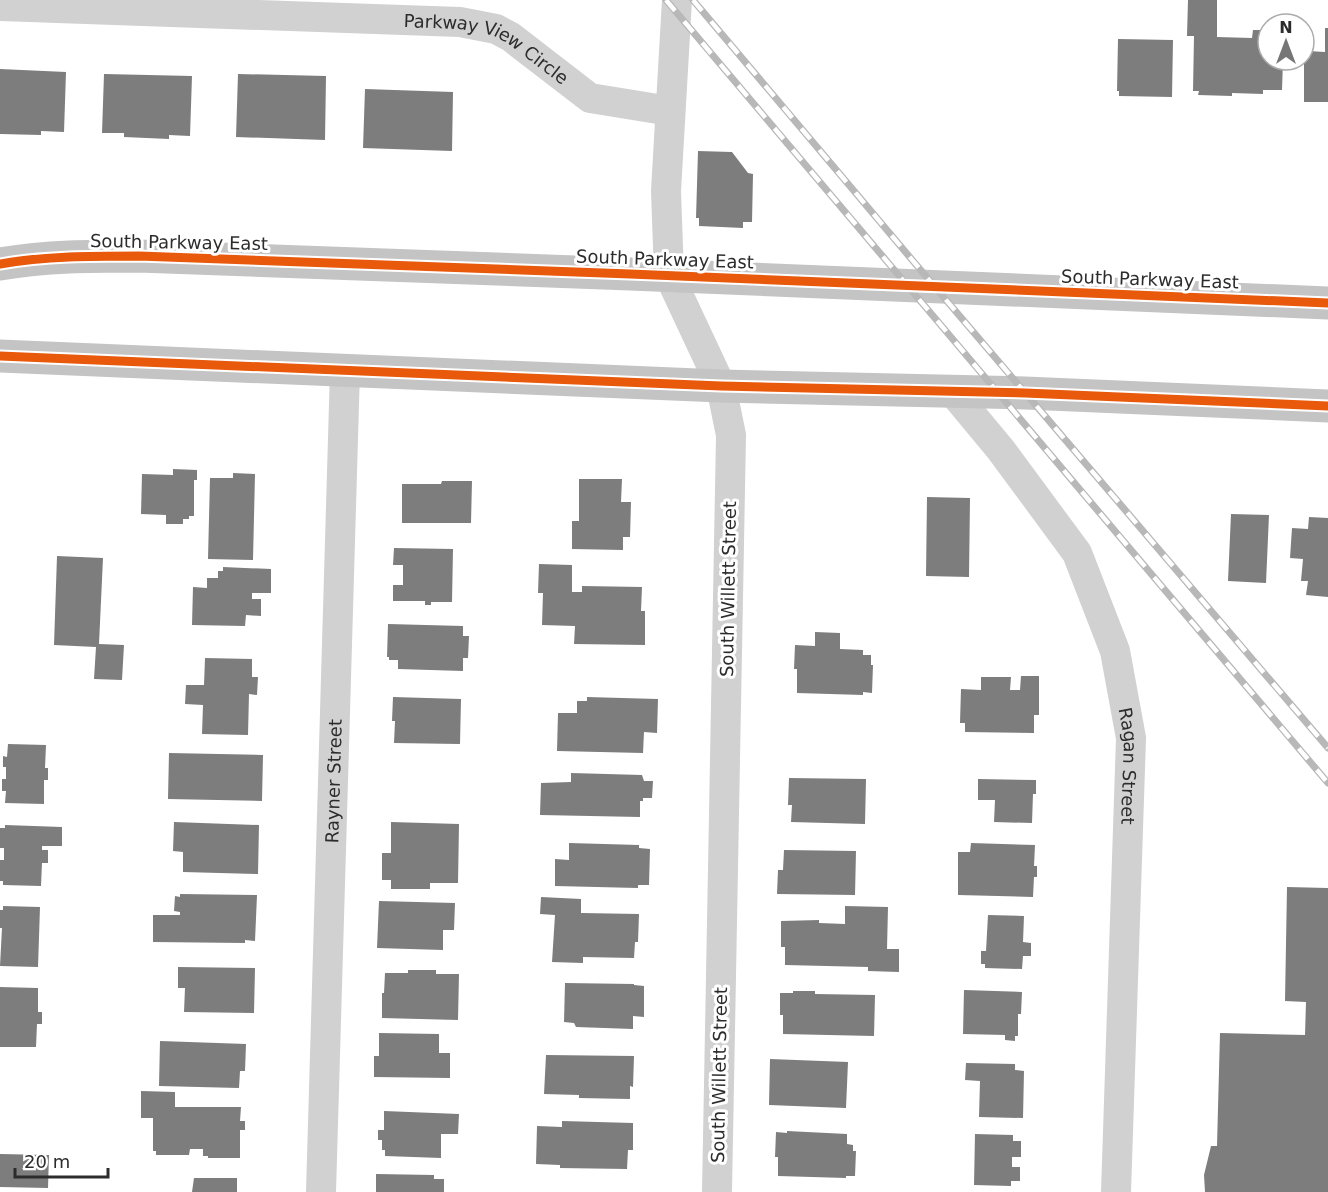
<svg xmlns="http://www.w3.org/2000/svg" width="1328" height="1192" font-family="'DejaVu Sans',sans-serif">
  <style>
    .building { fill: #7d7d7d }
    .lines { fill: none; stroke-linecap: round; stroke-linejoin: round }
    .minor { stroke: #d1d1d1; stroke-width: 30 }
    .major { stroke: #c4c4c4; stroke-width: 33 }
    .rail-casing { stroke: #b8b8b8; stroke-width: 7 }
    .rail { stroke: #fff; stroke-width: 4.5; stroke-dasharray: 14; stroke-linecap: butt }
    .cycleway-casing { stroke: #fff; stroke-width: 13 }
    .cycleway { stroke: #e8590c; stroke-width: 9 }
    .labels { text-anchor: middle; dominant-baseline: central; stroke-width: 6; stroke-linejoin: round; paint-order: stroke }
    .street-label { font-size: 18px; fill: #2c2c2c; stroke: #fff }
  </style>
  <rect width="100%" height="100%" fill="#fff"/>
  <path class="building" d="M 1188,0 L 1217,0 L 1217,37 L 1252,38 L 1253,30 L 1266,30 L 1268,28 L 1268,60 L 1283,60 L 1282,90 L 1263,90 L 1263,94 L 1232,93 L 1232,96 L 1198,95 L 1199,91 L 1193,91 L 1194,36 L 1187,36 Z
    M 1325,28 L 1328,28 L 1328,102 L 1304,102 L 1304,54 L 1308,54 L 1308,51 L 1325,52 Z
    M 1118,39 L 1173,40 L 1172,97 L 1119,96 L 1119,91 L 1117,91 Z
    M 0,69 L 66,72 L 64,132 L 41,131 L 41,135 L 0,134 Z
    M 104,74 L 192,76 L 190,136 L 169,135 L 169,139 L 124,137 L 124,133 L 102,133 Z
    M 238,74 L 326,76 L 325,140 L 236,137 Z
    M 365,89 L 453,92 L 452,151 L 363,148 Z
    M 698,151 L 732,152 L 748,173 L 753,174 L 752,222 L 743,222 L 743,228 L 699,226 L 699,218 L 696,218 Z
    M 173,469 L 197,470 L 197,480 L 194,480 L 194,516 L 189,516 L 189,519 L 183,519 L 183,524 L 166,524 L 166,515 L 141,514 L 142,474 L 173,475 Z
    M 233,473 L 255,474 L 253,560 L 208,559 L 210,478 L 233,478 Z
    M 579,479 L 622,479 L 621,502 L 631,502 L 630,537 L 623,537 L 623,550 L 572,549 L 572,521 L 579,521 Z
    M 442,481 L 472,481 L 471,523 L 402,523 L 402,484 L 441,484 Z
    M 927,497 L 970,498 L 969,577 L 926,576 Z
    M 1231,514 L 1269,515 L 1266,583 L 1228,581 Z
    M 1309,517 L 1328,518 L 1328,597 L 1306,595 L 1308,581 L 1301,581 L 1303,559 L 1290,558 L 1292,528 L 1308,529 Z
    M 394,548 L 453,549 L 452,602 L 431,602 L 431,605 L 425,605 L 425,601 L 393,601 L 393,585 L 403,585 L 403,565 L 393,565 Z
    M 57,556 L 103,558 L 99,644 L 124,645 L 122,680 L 94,679 L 96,647 L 54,645 Z
    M 539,564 L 572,565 L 572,592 L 582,592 L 582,586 L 642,587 L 641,611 L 645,611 L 645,645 L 574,644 L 575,626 L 542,625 L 543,593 L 538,593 Z
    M 223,567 L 271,569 L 271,593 L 252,593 L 252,599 L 261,599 L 261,616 L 246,615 L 245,626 L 192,625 L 193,587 L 207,588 L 207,578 L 218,578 L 218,571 L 223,571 Z
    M 388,624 L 463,626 L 463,636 L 469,636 L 468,658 L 463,658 L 463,671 L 398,669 L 398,660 L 389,660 L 389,657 L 387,657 Z
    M 815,632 L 840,633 L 840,649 L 863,650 L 863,655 L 871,655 L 871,665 L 873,665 L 872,693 L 863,692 L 863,695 L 797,693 L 797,669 L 794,669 L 795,645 L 815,646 Z
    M 205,658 L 252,659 L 252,677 L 258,677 L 257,695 L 249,694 L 248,735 L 202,734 L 203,705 L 185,704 L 186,685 L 204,685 Z
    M 1021,676 L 1039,676 L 1039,715 L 1034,715 L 1034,733 L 965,732 L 965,723 L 960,723 L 961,689 L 981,690 L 981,677 L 1011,677 L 1010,690 L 1020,690 Z
    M 393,697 L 461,699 L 460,744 L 394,743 L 395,721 L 392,721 Z
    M 587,697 L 658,699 L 657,733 L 644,732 L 643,753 L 557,751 L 558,713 L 577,713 L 577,701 L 587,701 Z
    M 8,744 L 46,745 L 45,768 L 48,768 L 48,780 L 44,780 L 44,804 L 5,803 L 6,791 L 2,791 L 2,779 L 6,779 L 6,767 L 3,767 L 3,756 L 7,757 Z
    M 169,753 L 263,755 L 262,801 L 168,799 Z
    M 571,773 L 642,775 L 644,781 L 653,781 L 652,798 L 643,798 L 643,801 L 640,801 L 640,817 L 540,815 L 541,783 L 571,782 Z
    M 789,778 L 866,779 L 865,824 L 791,822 L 792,805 L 788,805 Z
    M 978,779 L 1036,780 L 1036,794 L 1033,794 L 1032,823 L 994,822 L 995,800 L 978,800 Z
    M 174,822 L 259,825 L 258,874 L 183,872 L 183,852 L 173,851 Z
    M 391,822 L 459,824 L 458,883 L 430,883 L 430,889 L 391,889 L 391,880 L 382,880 L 382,853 L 391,853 Z
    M 5,825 L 62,827 L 62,846 L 42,846 L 42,850 L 48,850 L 48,863 L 42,863 L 41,886 L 3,885 L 3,881 L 0,881 L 0,860 L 4,860 L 4,848 L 0,848 L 0,828 L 5,828 Z
    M 569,843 L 639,845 L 639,848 L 650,849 L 649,885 L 638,885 L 638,888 L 555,886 L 555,859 L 569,860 Z
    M 971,843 L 1035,845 L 1034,866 L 1037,866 L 1037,877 L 1034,877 L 1033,897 L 958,895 L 958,852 L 970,852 Z
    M 784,850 L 856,851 L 855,895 L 777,894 L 778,870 L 783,870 Z
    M 1287,887 L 1328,888 L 1328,1192 L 1205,1192 L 1204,1175 L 1211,1146 L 1217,1146 L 1220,1033 L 1305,1035 L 1306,1002 L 1285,1001 Z
    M 180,894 L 257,895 L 255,941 L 245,940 L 245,943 L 153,942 L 153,915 L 180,915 L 180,912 L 174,911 L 175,896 L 180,897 Z
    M 541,897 L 581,899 L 581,913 L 639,914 L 638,942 L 635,942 L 634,958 L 583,957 L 583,963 L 552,962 L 555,915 L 540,914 Z
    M 379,901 L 455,903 L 454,930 L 443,930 L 443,950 L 377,948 Z
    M 3,906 L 40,907 L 38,967 L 0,966 L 2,928 L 0,928 L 0,910 L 3,910 Z
    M 845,906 L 888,907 L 887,949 L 899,949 L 899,972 L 868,971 L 868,967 L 785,965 L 785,947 L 781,947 L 781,921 L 819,920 L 819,923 L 845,924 Z
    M 988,915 L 1024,916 L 1023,942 L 1031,943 L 1031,956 L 1023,956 L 1022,969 L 985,968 L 985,964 L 981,964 L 981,951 L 986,951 Z
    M 178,967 L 255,968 L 254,1013 L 184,1012 L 185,988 L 178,988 Z
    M 408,970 L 436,970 L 436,974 L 459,974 L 458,1020 L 382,1018 L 382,993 L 384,993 L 385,973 L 408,973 Z
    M 565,983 L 634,984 L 634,985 L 644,986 L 644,1017 L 633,1016 L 633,1029 L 576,1027 L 574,1023 L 564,1022 Z
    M 0,987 L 38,988 L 38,1012 L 42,1012 L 42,1024 L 37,1024 L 36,1047 L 0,1047 Z
    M 964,990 L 1022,992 L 1021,1014 L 1018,1014 L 1018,1036 L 1015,1036 L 1015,1041 L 1005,1040 L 1005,1035 L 963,1034 Z
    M 793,991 L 815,991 L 815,994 L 875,995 L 874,1036 L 783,1034 L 783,1015 L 780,1015 L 780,993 L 793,993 Z
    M 379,1033 L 439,1034 L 439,1053 L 450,1053 L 450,1078 L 374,1077 L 374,1056 L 379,1056 Z
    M 160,1041 L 246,1044 L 245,1071 L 240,1071 L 239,1088 L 159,1086 Z
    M 546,1055 L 634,1056 L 633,1087 L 630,1086 L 630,1099 L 579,1098 L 579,1095 L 544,1094 Z
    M 770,1059 L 848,1062 L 846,1108 L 769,1105 Z
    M 966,1063 L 1015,1064 L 1015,1070 L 1024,1071 L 1023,1118 L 979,1117 L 980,1081 L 965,1080 Z
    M 141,1091 L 175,1092 L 175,1107 L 241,1107 L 240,1121 L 245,1121 L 245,1130 L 240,1130 L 240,1158 L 208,1158 L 208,1156 L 203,1156 L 203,1149 L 190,1149 L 189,1155 L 156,1155 L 156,1151 L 153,1151 L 153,1118 L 141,1118 Z
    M 384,1111 L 459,1114 L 458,1134 L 441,1134 L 441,1158 L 385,1156 L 385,1150 L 382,1150 L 382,1140 L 378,1140 L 378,1130 L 384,1130 Z
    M 562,1121 L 633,1123 L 633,1150 L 628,1150 L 627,1169 L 560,1168 L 560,1165 L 536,1164 L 537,1126 L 562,1127 Z
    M 787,1131 L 847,1134 L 847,1144 L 853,1145 L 853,1151 L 856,1151 L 855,1176 L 846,1176 L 846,1178 L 778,1176 L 778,1157 L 775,1157 L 776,1132 L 787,1133 Z
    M 975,1134 L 1013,1135 L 1013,1141 L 1021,1141 L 1021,1157 L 1012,1157 L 1012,1167 L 1020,1167 L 1020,1181 L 1011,1181 L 1011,1186 L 974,1185 Z
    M 0,1154 L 49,1155 L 48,1188 L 0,1187 Z
    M 376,1174 L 434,1175 L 434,1179 L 444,1179 L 444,1192 L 376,1192 Z
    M 194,1178 L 237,1178 L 237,1192 L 192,1192 Z"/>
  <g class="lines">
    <g class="minor">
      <path d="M 677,0 L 666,191 L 669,275 L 721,386 L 731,435 L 717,1192"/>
      <path id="s1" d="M 0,6 L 460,22 L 496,29 L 511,37 L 590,98 L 670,111"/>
      <path id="s2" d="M 952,391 L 1001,450 L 1077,553 L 1115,651 L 1131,738 L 1116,1192"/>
      <path id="s3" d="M 321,1192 L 345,370"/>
    </g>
    <path class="major" d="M 0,264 C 46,256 92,256 139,256 L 630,274 L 1328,303
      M 0,356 L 721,386 L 1025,393 L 1328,406"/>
    <g class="rail-casing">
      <path id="rail" d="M 666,0 L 1328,783
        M 693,0 L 935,287 L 1328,748"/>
    </g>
    <use href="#rail" class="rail"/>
    <g class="cycleway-casing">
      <path id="cycleway" d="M 0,264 C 46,256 92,256 139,256 L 630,274 L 1328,303
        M 0,356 L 721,386 L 1025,393 L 1328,406"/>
    </g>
    <use href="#cycleway" class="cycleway"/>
  </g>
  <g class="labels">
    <g class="street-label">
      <text stroke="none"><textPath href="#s1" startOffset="494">Parkway View Circle</textPath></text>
      <text transform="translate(179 242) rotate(1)">South Parkway East</text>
      <text transform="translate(665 259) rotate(2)">South Parkway East</text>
      <text transform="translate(1150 279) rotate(2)">South Parkway East</text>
      <text transform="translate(728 589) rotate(-89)">South Willett Street</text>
      <text stroke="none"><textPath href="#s2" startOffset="426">Ragan Street</textPath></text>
      <text stroke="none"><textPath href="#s3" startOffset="411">Rayner Street</textPath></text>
      <text transform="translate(719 1075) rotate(-89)">South Willett Street</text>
    </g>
  </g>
  <g transform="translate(1286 42)"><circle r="28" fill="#ffffff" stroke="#ababab" stroke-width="1.5"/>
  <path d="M0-4.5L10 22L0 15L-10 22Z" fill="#767676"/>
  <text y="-9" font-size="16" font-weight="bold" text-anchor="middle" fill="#2c2c2c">N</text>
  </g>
  <path d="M15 1168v9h93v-9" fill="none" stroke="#2c2c2c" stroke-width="3"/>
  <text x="24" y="1168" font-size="18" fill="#2c2c2c" stroke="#ffffff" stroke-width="4.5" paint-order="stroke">20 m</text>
</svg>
